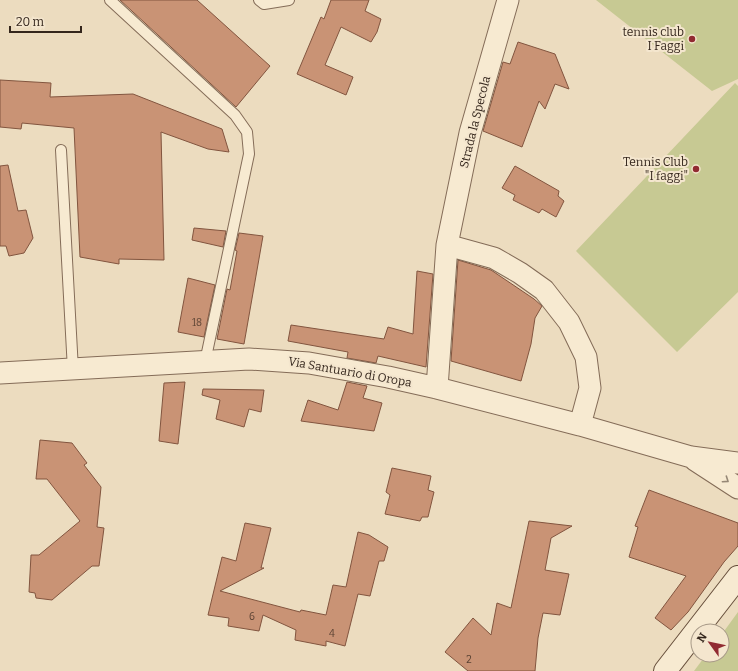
<svg xmlns="http://www.w3.org/2000/svg" width="738" height="671" font-family="Bitter,serif">
  <style>
    .green { fill: #c7c993 }
    .building { fill: #c99375; stroke: #82553f }
    .lines { fill: none; stroke-linecap: round; stroke-linejoin: round }
    .lane-casing { stroke: #846c58; stroke-width: 12 }
    .street-casing { stroke: #846c58; stroke-width: 23 }
    .secondary-casing { stroke: #664e3b; stroke-width: 24 }
    .lane { stroke: #f7ead1; stroke-width: 10 }
    .street { stroke: #f7ead1; stroke-width: 21 }
    .secondary { stroke: #f7ead1; stroke-width: 22 }
    .oneway { stroke: #968876 }
    .poi-dot { fill: #912a31; stroke: #f4e6ce; stroke-width: 1.5 }
    .labels { text-anchor: middle; dominant-baseline: central; stroke-width: 4; stroke-linejoin: round; paint-order: stroke }
    .number-label { font-size: 10px; fill: #594132 }
    .poi-label { font-size: 12px; fill: #34261c; stroke: #f4e6ce; text-anchor: end }
    .street-label { font-size: 12px; fill: #34261c; stroke: #f4e6ce }
  </style>
  <rect width="100%" height="100%" fill="#ecdcbf"/>
  <path class="green" d="M 596,0 L 738,0 L 738,79 L 712,91 Z
    M 735,83 L 738,86 L 738,292 L 677,352 L 576,251 Z
    M 738,612 L 738,671 L 694,671 L 706,655 L 722,655 L 722,634 Z"/>
  <path class="building" d="M 120,0 L 197,0 L 270,66 L 236,107 Z
    M 331,0 L 369,0 L 365,11 L 381,19 L 377,32 L 371,42 L 341,27 L 325,65 L 353,77 L 346,95 L 297,74 L 321,17 L 324,19 Z
    M 518,42 L 555,54 L 569,89 L 555,84 L 545,109 L 539,101 L 522,147 L 483,131 L 503,62 L 510,64 Z
    M 0,80 L 51,83 L 50,97 L 133,94 L 222,129 L 229,152 L 208,149 L 161,132 L 164,260 L 119,259 L 119,264 L 80,257 L 74,128 L 22,123 L 21,129 L 0,127 Z
    M 8,165 L 18,211 L 26,210 L 33,238 L 24,253 L 9,256 L 6,246 L 0,246 L 0,166 Z
    M 515,166 L 559,191 L 558,196 L 564,201 L 556,217 L 542,209 L 539,213 L 513,200 L 515,195 L 502,188 Z
    M 194,228 L 226,231 L 223,247 L 192,240 Z
    M 239,233 L 263,236 L 244,344 L 217,339 L 227,289 L 230,290 L 237,251 L 235,250 Z
    M 458,260 L 491,270 L 534,299 L 542,306 L 535,318 L 531,344 L 521,381 L 451,361 Z
    M 417,271 L 433,274 L 426,367 L 378,356 L 376,363 L 347,358 L 348,352 L 288,341 L 291,325 L 384,339 L 388,327 L 413,334 Z
    M 188,278 L 215,285 L 204,337 L 178,332 Z
    M 185,382 L 178,444 L 159,441 L 164,383 Z
    M 347,382 L 367,386 L 363,398 L 382,403 L 374,431 L 301,421 L 308,400 L 338,410 Z
    M 203,389 L 264,390 L 261,412 L 249,409 L 244,427 L 216,419 L 220,400 L 202,395 Z
    M 40,440 L 72,443 L 87,463 L 84,465 L 101,487 L 97,527 L 104,528 L 99,566 L 92,566 L 52,600 L 36,598 L 35,593 L 29,592 L 31,555 L 39,555 L 80,521 L 47,479 L 36,479 Z
    M 392,468 L 431,476 L 428,490 L 434,492 L 428,517 L 422,517 L 420,521 L 385,514 L 390,495 L 386,492 Z
    M 649,490 L 738,523 L 738,546 L 724,562 L 688,612 L 671,630 L 655,618 L 686,576 L 629,557 L 638,527 L 635,526 Z
    M 529,521 L 572,526 L 551,538 L 545,570 L 569,574 L 560,615 L 543,613 L 538,638 L 535,671 L 468,671 L 445,652 L 473,618 L 491,635 L 497,603 L 511,608 Z
    M 245,523 L 271,528 L 261,568 L 264,568 L 220,591 L 300,612 L 301,610 L 326,615 L 333,585 L 346,587 L 358,532 L 369,535 L 388,547 L 384,561 L 379,561 L 370,596 L 358,594 L 345,646 L 326,641 L 326,646 L 295,640 L 296,630 L 263,615 L 259,631 L 228,626 L 229,618 L 208,615 L 222,557 L 236,561 Z"/>
  <g class="lines">
    <g class="lane-casing">
      <path id="lane" d="M 110,0 L 235,115 L 247,132 L 249,154 L 205,362
        M 259,0 L 264,4 L 289,0
        M 61,150 L 73,370"/>
    </g>
    <g class="street-casing">
      <path id="street" d="M 447,245 L 494,258 L 520,273 L 544,290 L 569,322 L 586,357 L 590,388 L 580,425
        M 0,373 L 249,359 L 309,363 L 388,377 L 437,388 L 580,425 L 691,457 L 738,463
        M 437,388 L 447,245 L 470,133 L 508,0
        M 695,460 L 738,488"/>
    </g>
    <g class="secondary-casing">
      <path id="secondary" d="M 665,671 L 738,577"/>
    </g>
    <use href="#lane" class="lane"/>
    <use href="#street" class="street"/>
    <use href="#secondary" class="secondary"/>
  </g>
  <defs><path id="oneway-chevron" d="M-2-3.5L2.5 0L-2 3.5" fill="none" stroke-width="1.6" stroke-linecap="round" stroke-linejoin="round"/></defs>
  <use class="oneway" href="#oneway-chevron" transform="translate(726 480) rotate(34)"/>
  <g class="poi-dot">
    <circle cx="692" cy="39" r="4"/>
    <circle cx="696" cy="169" r="4"/>
  </g>
  <g class="labels">
    <g class="number-label">
      <text x="197" y="323">18</text>
      <text x="252" y="617">6</text>
      <text x="332" y="634">4</text>
      <text x="469" y="660">2</text>
    </g>
    <g class="poi-label">
      <text x="684" y="32">tennis club<tspan x="684" dy="14">I Faggi</tspan></text>
      <text x="688" y="162">Tennis Club<tspan x="688" dy="14">"I faggi"</tspan></text>
    </g>
    <g class="street-label">
      <text transform="translate(475 122) rotate(-76)">Strada la Specola</text>
      <text transform="translate(350 372) rotate(10)">Via Santuario di Oropa</text>
    </g>
  </g>
  <g transform="translate(710 643) rotate(303)"><circle r="19" fill="#f4e6ce" stroke="#a79987"/>
  <path d="M0-3L7 15L0 10L-7 15Z" fill="#912a31"/>
  <text y="-6" font-size="11" font-weight="bold" text-anchor="middle" fill="#34261c">N</text>
  </g>
  <path d="M10 26v6h71v-6" fill="none" stroke="#34261c" stroke-width="2"/>
  <text x="16" y="26" font-size="12" fill="#34261c" stroke="#f4e6ce" stroke-width="3" paint-order="stroke">20 m</text>
</svg>
